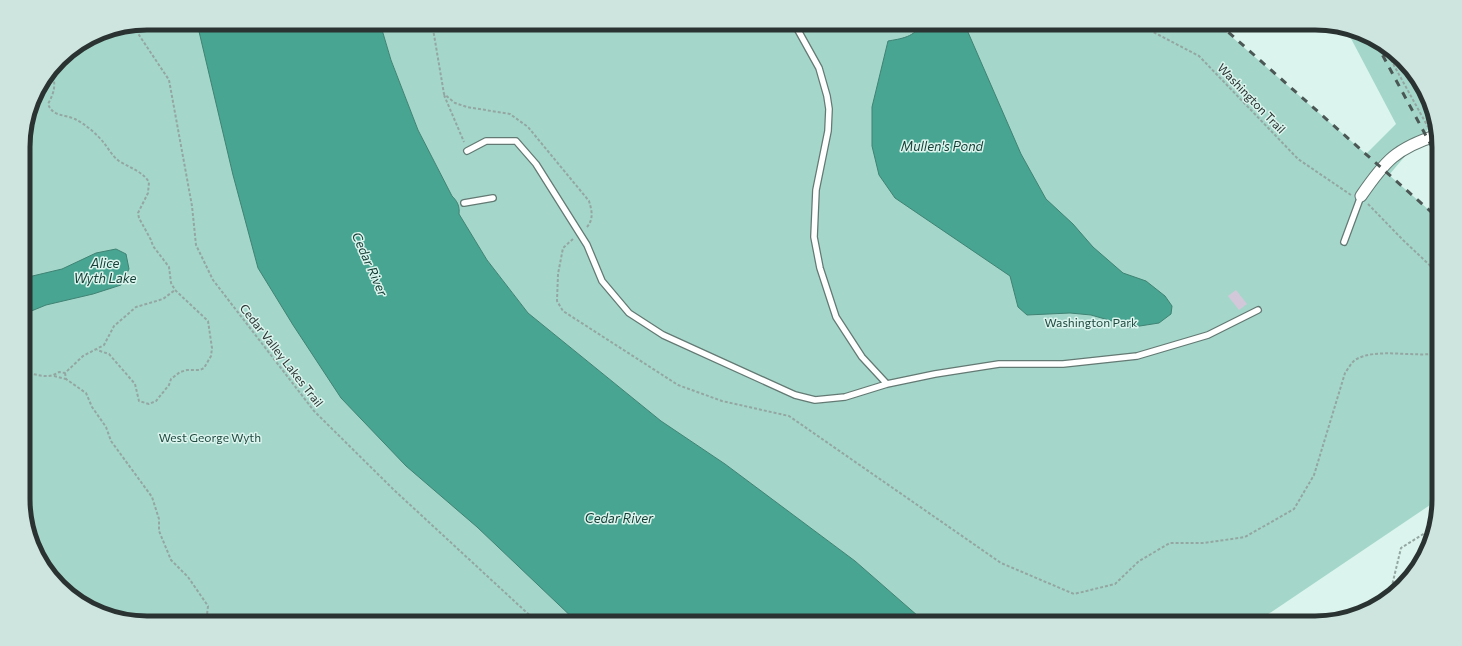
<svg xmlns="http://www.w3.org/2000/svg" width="1462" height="646" font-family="Commissioner,sans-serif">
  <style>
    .green { fill: #a4d7ca }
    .water { fill: #48a591; stroke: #3f8374 }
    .building { fill: #d3c8da }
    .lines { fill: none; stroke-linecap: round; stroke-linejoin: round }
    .service-casing { stroke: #637973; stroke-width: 8 }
    .minor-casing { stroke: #637973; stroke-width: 13 }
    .path { stroke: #94a6a1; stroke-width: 2; stroke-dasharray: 3 2; stroke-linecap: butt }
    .service { stroke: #fff; stroke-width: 5.5 }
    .minor { stroke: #fff; stroke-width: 11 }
    .rail { stroke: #4b5754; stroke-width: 3; stroke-dasharray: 7 7; stroke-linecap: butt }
    .labels { text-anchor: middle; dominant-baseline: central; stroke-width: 3; stroke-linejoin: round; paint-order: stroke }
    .street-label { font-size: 12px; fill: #2a3331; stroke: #dbf4ed }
    .park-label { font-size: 12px; fill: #214a41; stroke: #dbf4ed }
    .water-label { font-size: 13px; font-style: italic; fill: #164037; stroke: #dbf4ed }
    .rim { fill: none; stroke: #2a3331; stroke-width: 5 }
  </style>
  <rect width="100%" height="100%" fill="#dbf4ed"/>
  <path class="green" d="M 147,23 L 227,23 L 621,623 L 147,623 L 100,614 L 49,575 L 24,515 L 23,139 L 36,92 L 65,54 L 100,32 Z
    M 380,23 L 1216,23 L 1366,154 L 1396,124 L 1346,29 L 1362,32 L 1406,66 L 1424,97 L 1434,122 L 1389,175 L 1438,218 L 1439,499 L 1255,623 L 926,623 L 855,561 L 725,464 L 661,421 L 528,313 L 487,260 L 458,213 L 456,201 L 452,196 L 418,130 L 391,59 Z"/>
  <path class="water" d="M 197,23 L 380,23 L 391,60 L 418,130 L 452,196 C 457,201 460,206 459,214 L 487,260 L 528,313 L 661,421 L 725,464 L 855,561 L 926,623 L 578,623 L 477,527 L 406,466 L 341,398 L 293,325 L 258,268 L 233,175 Z
    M 919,23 L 964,23 L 1021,154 L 1046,199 L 1073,224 L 1093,247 L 1123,273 L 1146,281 L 1165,296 L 1172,306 L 1171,314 L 1159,323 L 1127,328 L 1112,321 L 1091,315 L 1070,313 L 1027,315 L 1018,307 L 1010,276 L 895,198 L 879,175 L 872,146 L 872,107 L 888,41 C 899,39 918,37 919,23 Z
    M 116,249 L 126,254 L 129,269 L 121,285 L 93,294 L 46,305 L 24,314 L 24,278 L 62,269 L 96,253 Z"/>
  <path class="building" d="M 1236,290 L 1247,304 L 1239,310 L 1228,296 Z"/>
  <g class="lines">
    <g class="service-casing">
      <path id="service" d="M 794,23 L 819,68 L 827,96 L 829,109 L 828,131 L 816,190 L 814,237 L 820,268 L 836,317 L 862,357 L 887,384
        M 467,151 L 486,141 L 516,141 L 536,164 L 587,245 L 602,281 L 629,313 L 663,335 L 795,395 L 815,400 L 845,397 L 887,384 L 935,374 L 999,364 L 1063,364 L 1137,356 L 1208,335 L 1258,310
        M 464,203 L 493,198
        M 1344,242 L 1361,196"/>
    </g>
    <g class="minor-casing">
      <path id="minor" d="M 1361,196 C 1385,161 1396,148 1438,135"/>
    </g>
    <path class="path" d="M 432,23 L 444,94 L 455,103 L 467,107 L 510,114 L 528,127 L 589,201 C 592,211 594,220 586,228
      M 1136,23 L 1199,56 L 1298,159 L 1351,195
      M 133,26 L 169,80 L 192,206 L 196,245 L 213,280 L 314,411 L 394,490 L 538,623
      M 1386,51 L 1428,127
      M 51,72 C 57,84 54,93 48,104 C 53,117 64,114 75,119 C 85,124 97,134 104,143 C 108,148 113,157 119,161 C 130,168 142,171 149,182 L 148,193 L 138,213 L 139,218 L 151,240 L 153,246 L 169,267 L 171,283 L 175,290 L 208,321 L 212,348 L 211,356 L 204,368 L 200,370 L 187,370 L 180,372 L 171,379 L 169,385 L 156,401 L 149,404 L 139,401 L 135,384 L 109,354 L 97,350
      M 444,95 L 464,142
      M 1368,204 L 1403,240 L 1438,273
      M 573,239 L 563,248 L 558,274 L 557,301 L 563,311 L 678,385 L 722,401 L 789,416 L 1001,563 L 1074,594 L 1115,584 L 1139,561 L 1170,543 L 1204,543 L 1245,537 L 1294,509 L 1314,475 L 1345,373 C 1348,369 1351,363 1355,360 C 1375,347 1415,358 1439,353
      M 24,372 C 36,374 48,380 59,372 L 65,373 L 83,356 L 104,345 L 114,326 L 136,307 L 163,299 L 175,290
      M 65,373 L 66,379 L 86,393 L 92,407 L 106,427 L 111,441 L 152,497 L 159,519 L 159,531 L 171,560 L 188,577 L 208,606 L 206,623
      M 54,376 L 66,379
      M 1389,598 L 1401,548 L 1433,528"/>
    <use href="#service" class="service"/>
    <use href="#minor" class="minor"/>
    <path class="rail" d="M 1218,23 L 1438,218
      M 1376,43 L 1438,158"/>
  </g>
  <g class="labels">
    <g class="street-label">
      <text transform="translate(1252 98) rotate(46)">Washington Trail</text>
      <text transform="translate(282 355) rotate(52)">Cedar Valley Lakes Trail</text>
    </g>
    <g class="park-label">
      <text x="1091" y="322">Washington Park</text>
      <text x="210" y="437">West George Wyth</text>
    </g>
    <g class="water-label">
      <text x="942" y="146">Mullen's Pond</text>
      <text x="105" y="263">Alice<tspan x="105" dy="15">Wyth Lake</tspan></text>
      <text transform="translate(370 264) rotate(66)">Cedar River</text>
      <text x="619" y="518">Cedar River</text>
    </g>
  </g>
  <path d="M0 0H1462V646H0ZM147 30H1315A117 117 0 0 1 1432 147V499A117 117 0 0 1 1315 616H147A117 117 0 0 1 30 499V147A117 117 0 0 1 147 30Z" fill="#cde5de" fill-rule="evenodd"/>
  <path class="rim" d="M147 30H1315A117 117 0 0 1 1432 147V499A117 117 0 0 1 1315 616H147A117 117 0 0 1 30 499V147A117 117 0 0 1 147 30Z"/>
</svg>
